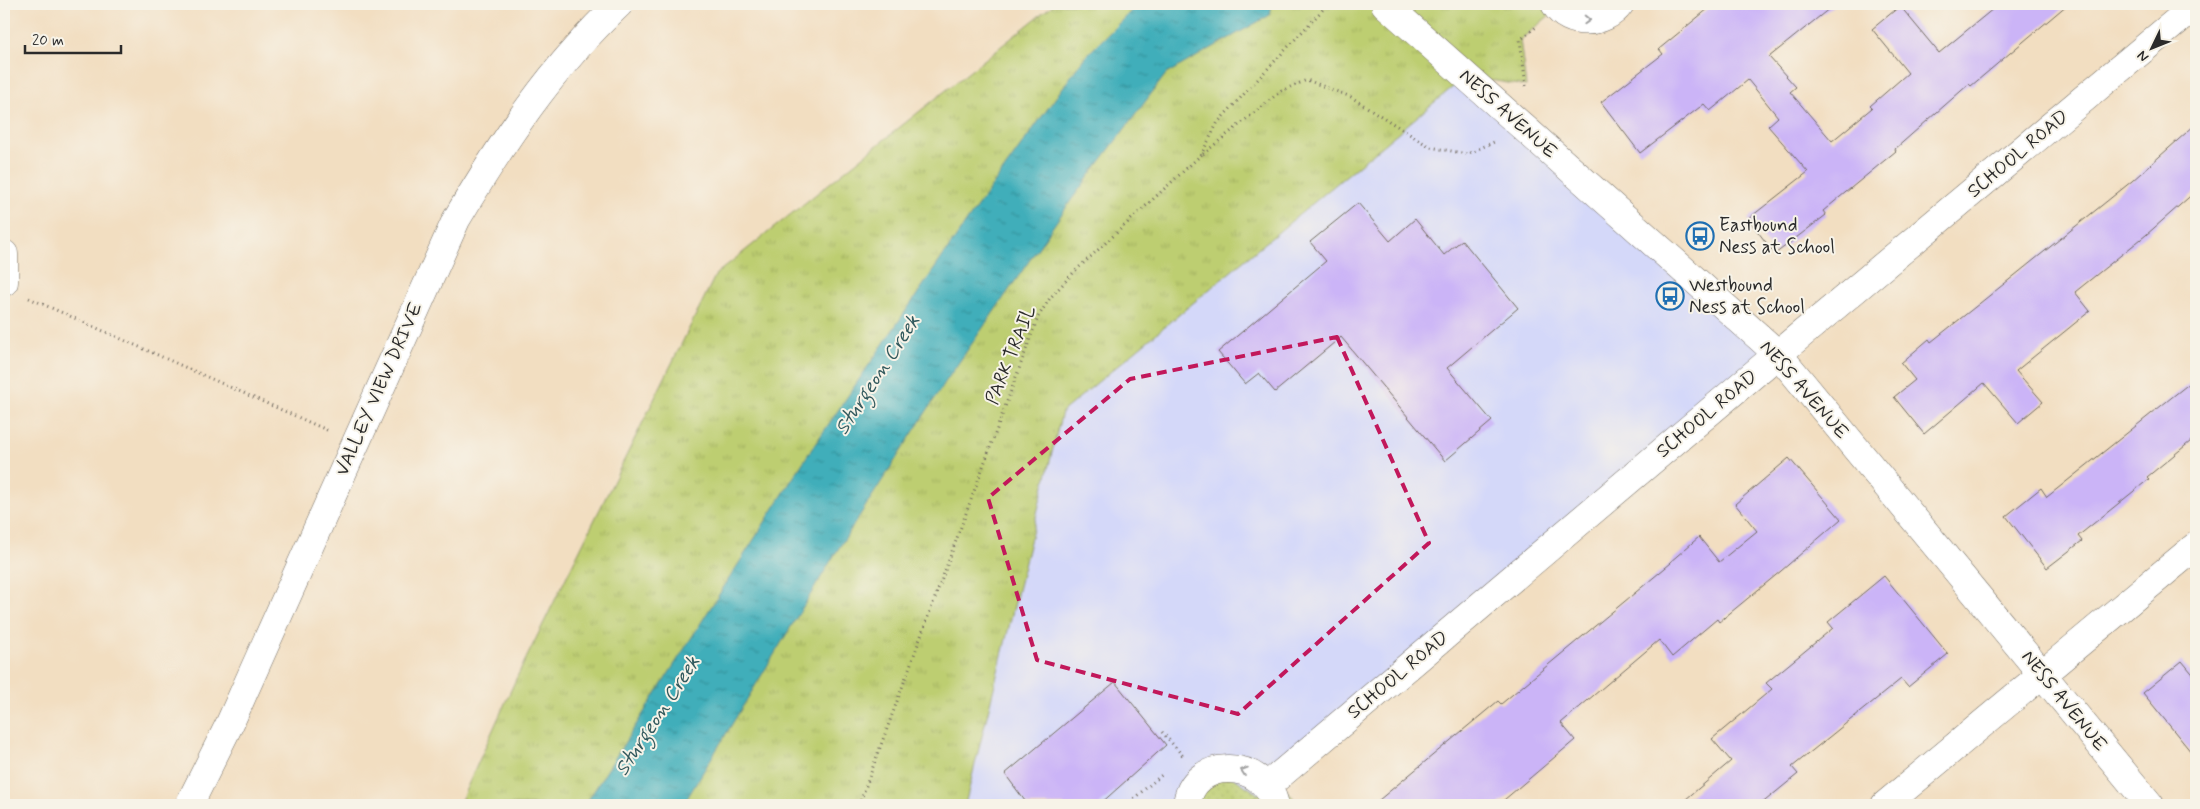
<svg xmlns="http://www.w3.org/2000/svg" width="2200" height="809" font-family="Mynerve,sans-serif">
  <style>
    .built { fill: #d4d8f9 }
    .grass { fill: url(#grass-dots); stroke: #747c4e }
    .park { fill: url(#park-tufts); stroke: #747c4e }
    .water { fill: url(#water-ripples); stroke: #356c72 }
    .building { fill: #cbb4f7 }
    .lines { fill: none; stroke-linecap: round; stroke-linejoin: round }
    .minor-casing { stroke: #716a60; stroke-width: 29 }
    .tertiary-casing { stroke: #716a60; stroke-width: 29 }
    .path { stroke: #716a60; stroke-width: 3; stroke-dasharray: 1 4; stroke-linecap: butt }
    .minor { stroke: #fff; stroke-width: 28 }
    .tertiary { stroke: #fff; stroke-width: 28 }
    .oneway { stroke: #a0a0a0 }
    .marked { fill: none; stroke: #c2185b; stroke-width: 4; stroke-dasharray: 10 6; stroke-linejoin: round }
    .labels { text-anchor: middle; dominant-baseline: central; stroke-width: 4; stroke-linejoin: round; paint-order: stroke }
    .street-label { font-size: 19px; fill: #2b2b2b; stroke: #f7f3e8 }
    .poi-label { font-size: 19px; fill: #2b2b2b; stroke: #f7f3e8; text-anchor: start }
    .water-label { font-size: 20px; font-style: italic; fill: #32595d; stroke: #f7f3e8 }
  </style>
  <defs>
    <pattern id="grass-dots" width="8" height="8" patternUnits="userSpaceOnUse" patternTransform="scale(1.25)"><rect width="8" height="8" fill="#bdce71"/><path d="M2 2h.1M6 6h.1" fill="none" stroke="#a3b162" stroke-width="1.8" stroke-linecap="round"/></pattern>
    <pattern id="park-tufts" width="24" height="20" patternUnits="userSpaceOnUse" patternTransform="scale(1.25)"><rect width="24" height="20" fill="#bdce71"/><path d="M3 7l-1-3M5 7V3M7 7l1-3M15 17l-1-3M17 17v-4M19 17l1-3" fill="none" stroke="#a3b162"/></pattern>
    <pattern id="water-ripples" width="26" height="14" patternUnits="userSpaceOnUse" patternTransform="scale(1.25)"><rect width="26" height="14" fill="#3faeba"/><path d="M2 4q2-2 4 0t4 0M15 11q2-2 4 0t4 0" fill="none" stroke="#358e97"/></pattern>
  </defs>
  <rect width="100%" height="100%" fill="#f7f3e8"/>
  <filter id="ink" filterUnits="userSpaceOnUse"><feTurbulence type="fractalNoise" baseFrequency=".02" numOctaves="2"/><feDisplacementMap in="SourceGraphic" scale="10" xChannelSelector="R" yChannelSelector="G"/><feConvolveMatrix kernelMatrix="1 2 1 2 8 2 1 2 1" color-interpolation-filters="sRGB"/></filter>
  <filter id="wash" filterUnits="userSpaceOnUse"><feTurbulence type="fractalNoise" baseFrequency=".0096" numOctaves="4" result="noise"/><feDisplacementMap in="SourceGraphic" scale="20" xChannelSelector="R" yChannelSelector="G"/><feGaussianBlur stdDeviation="1.12" result="paint"/><feColorMatrix in="noise" values="0 0 0 0 0 0 0 0 0 0 0 0 0 0 0 0 0 1.4 0 .05"/><feComposite in="paint" operator="in"/></filter>
  <g filter="url(#wash)">
    <rect width="100%" height="100%" fill="#f2dec1"/>
    <path class="built" d="M 1466,76 L 1778,354 L 1246,805 L 965,805 L 1062,412 Z"/>
    <path class="grass" d="M 1220,769 L 1275,805 L 1187,805 Z"/>
    <path class="park" d="M 1054,4 L 1570,4 L 1557,9 L 1520,40 L 1526,86 L 1466,76 L 1062,412 L 965,805 L 459,805 L 516,679 L 716,274 Z
      M 1277,778 L 1299,805 L 1246,805 Z"/>
    <path class="water" d="M 1138,4 L 1272,4 L 1270,15 L 1166,74 L 1072,199 L 946,381 L 835,554 L 683,805 L 585,805 L 809,453 L 967,221 L 1084,58 Z"/>
    <g id="blocks">
      <path class="building" d="M 1714,4 L 1835,4 L 1769,57 L 1796,87 L 1790,92 L 1832,141 L 1872,108 L 1870,106 L 1908,73 L 1872,29 L 1900,6 L 1939,53 L 1999,4 L 2068,4 L 1971,86 L 1969,84 L 1895,149 L 1896,151 L 1823,211 L 1826,215 L 1775,254 L 1748,219 L 1808,172 L 1768,126 L 1778,117 L 1748,80 L 1710,111 L 1704,104 L 1640,153 L 1601,102 L 1663,54 L 1659,49 Z
        M 2196,124 L 2196,191 L 2146,235 L 2075,292 L 2090,311 L 2016,371 L 2043,402 L 2018,423 L 1984,383 L 1924,434 L 1894,397 L 1915,380 L 1901,363 L 1929,339 L 1931,342 L 2004,284 L 2132,181 Z
        M 1358,203 L 1390,241 L 1415,219 L 1444,255 L 1462,240 L 1518,308 L 1447,368 L 1492,421 L 1445,461 L 1341,337 L 1275,392 L 1259,373 L 1245,384 L 1218,352 L 1326,261 L 1310,242 Z
        M 2196,378 L 2196,437 L 2147,477 L 2149,479 L 2078,536 L 2082,541 L 2047,568 L 2006,516 L 2041,488 L 2047,497 Z
        M 1789,458 L 1841,519 L 1781,571 L 1719,622 L 1717,619 L 1672,657 L 1659,640 L 1561,723 L 1575,740 L 1498,805 L 1373,805 L 1498,701 L 1501,704 L 1671,563 L 1670,562 L 1699,537 L 1719,562 L 1757,531 L 1735,504 Z
        M 1884,576 L 1948,654 L 1908,687 L 1901,679 L 1792,767 L 1798,774 L 1760,805 L 1679,805 L 1731,761 L 1712,739 L 1772,689 L 1766,683 L 1833,628 L 1828,622 Z
        M 2182,661 L 2196,678 L 2196,758 L 2143,693 Z
        M 1115,682 L 1166,745 L 1099,805 L 1028,805 L 1005,774 Z"/>
    </g>
  </g>
  <g filter="url(#ink)">
    <use href="#blocks" fill-opacity="0" stroke="#716a60" stroke-width="1"/>
    <g class="lines">
      <g class="minor-casing">
        <path id="minor" d="M 1555,4 C 1568,27 1605,25 1620,4
          M 4,254 L 4,282
          M 1267,786 L 1778,354 L 2196,5
          M 189,805 L 230,723 L 456,220 C 502,142 553,66 619,4
          M 1187,805 C 1191,756 1265,758 1275,805
          M 1885,805 L 2196,546"/>
      </g>
      <g class="tertiary-casing">
        <path id="tertiary" d="M 1385,4 L 1778,354 L 2150,805"/>
      </g>
      <path class="path" d="M 1526,86 L 1520,40 L 1536,27
        M 1203,154 L 1281,91 L 1307,80 L 1351,97 L 1430,147 L 1467,154 L 1494,142
        M 29,298 L 329,431
        M 1162,732 L 1183,756
        M 859,805 L 1038,317 L 1050,298 L 1074,272 L 1201,155 L 1218,122 L 1328,4
        M 1126,805 L 1164,773"/>
      <use href="#minor" class="minor"/>
      <use href="#tertiary" class="tertiary"/>
    </g>
    <defs><path id="oneway-chevron" d="M-2-3.5L2.5 0L-2 3.5" fill="none" stroke-width="1.6" stroke-linecap="round" stroke-linejoin="round" transform="scale(1.25)"/></defs>
    <g class="oneway">
      <use href="#oneway-chevron" transform="translate(1587 20) rotate(2)"/>
      <use href="#oneway-chevron" transform="translate(1244 771) rotate(-161)"/>
    </g>
  </g>
  <path class="marked" d="M 1337,337 L 1429,543 L 1238,714 L 1037,660 L 988,498 L 1130,379 Z"/>
  <defs>
    <g id="bus-ring" transform="scale(1.4375)"><circle r="9.5" fill="#f7f3e8" stroke="#1f6fb2" stroke-width="1.5"/><path d="M-5-6H5V4H4V6H2V4H-2V6H-4V4H-5ZM-3.5-4V0h7V-4ZM-3.5 1.2v1.5H-2V1.2ZM2 1.2v1.5H3.5V1.2Z" fill="#1f6fb2"/></g>
  </defs>
  <g fill-rule="evenodd">
    <use href="#bus-ring" x="1700" y="236"/>
    <use href="#bus-ring" x="1670" y="296"/>
  </g>
  <g class="labels">
    <g class="street-label">
      <text transform="translate(1508 114) rotate(42)">NESS AVENUE</text>
      <text transform="translate(2018 154) rotate(-40)">SCHOOL ROAD</text>
      <text transform="translate(1011 355) rotate(-68)">PARK TRAIL</text>
      <text transform="translate(379 389) rotate(-66)">VALLEY VIEW DRIVE</text>
      <text transform="translate(1804 390) rotate(49)">NESS AVENUE</text>
      <text transform="translate(1707 414) rotate(-40)">SCHOOL ROAD</text>
      <text transform="translate(1398 675) rotate(-40)">SCHOOL ROAD</text>
      <text transform="translate(2064 701) rotate(51)">NESS AVENUE</text>
    </g>
    <g class="poi-label">
      <text x="1719" y="225">Eastbound<tspan x="1719" dy="22">Ness at School</tspan></text>
      <text x="1689" y="285">Westbound<tspan x="1689" dy="22">Ness at School</tspan></text>
    </g>
    <g class="water-label">
      <text transform="translate(878 375) rotate(-57)">Sturgeon Creek</text>
      <text transform="translate(658 716) rotate(-57)">Sturgeon Creek</text>
    </g>
  </g>
  <rect width="2200" height="809" fill="none" stroke="#f7f3e8" stroke-width="20"/>
  <g transform="translate(2152 48) rotate(227)" stroke="#f7f3e8" stroke-width="4" paint-order="stroke">
  <path d="M0-4L9 19L0 12L-9 19Z" fill="#2b2b2b"/>
  <text y="-8" font-size="14" font-weight="bold" text-anchor="middle" fill="#2b2b2b">N</text>
  </g>
  <path d="M25 45v8h96v-8" fill="none" stroke="#2b2b2b" stroke-width="2.5"/>
  <text x="32" y="45" font-size="15" fill="#2b2b2b" stroke="#f7f3e8" stroke-width="4" paint-order="stroke">20 m</text>
</svg>
